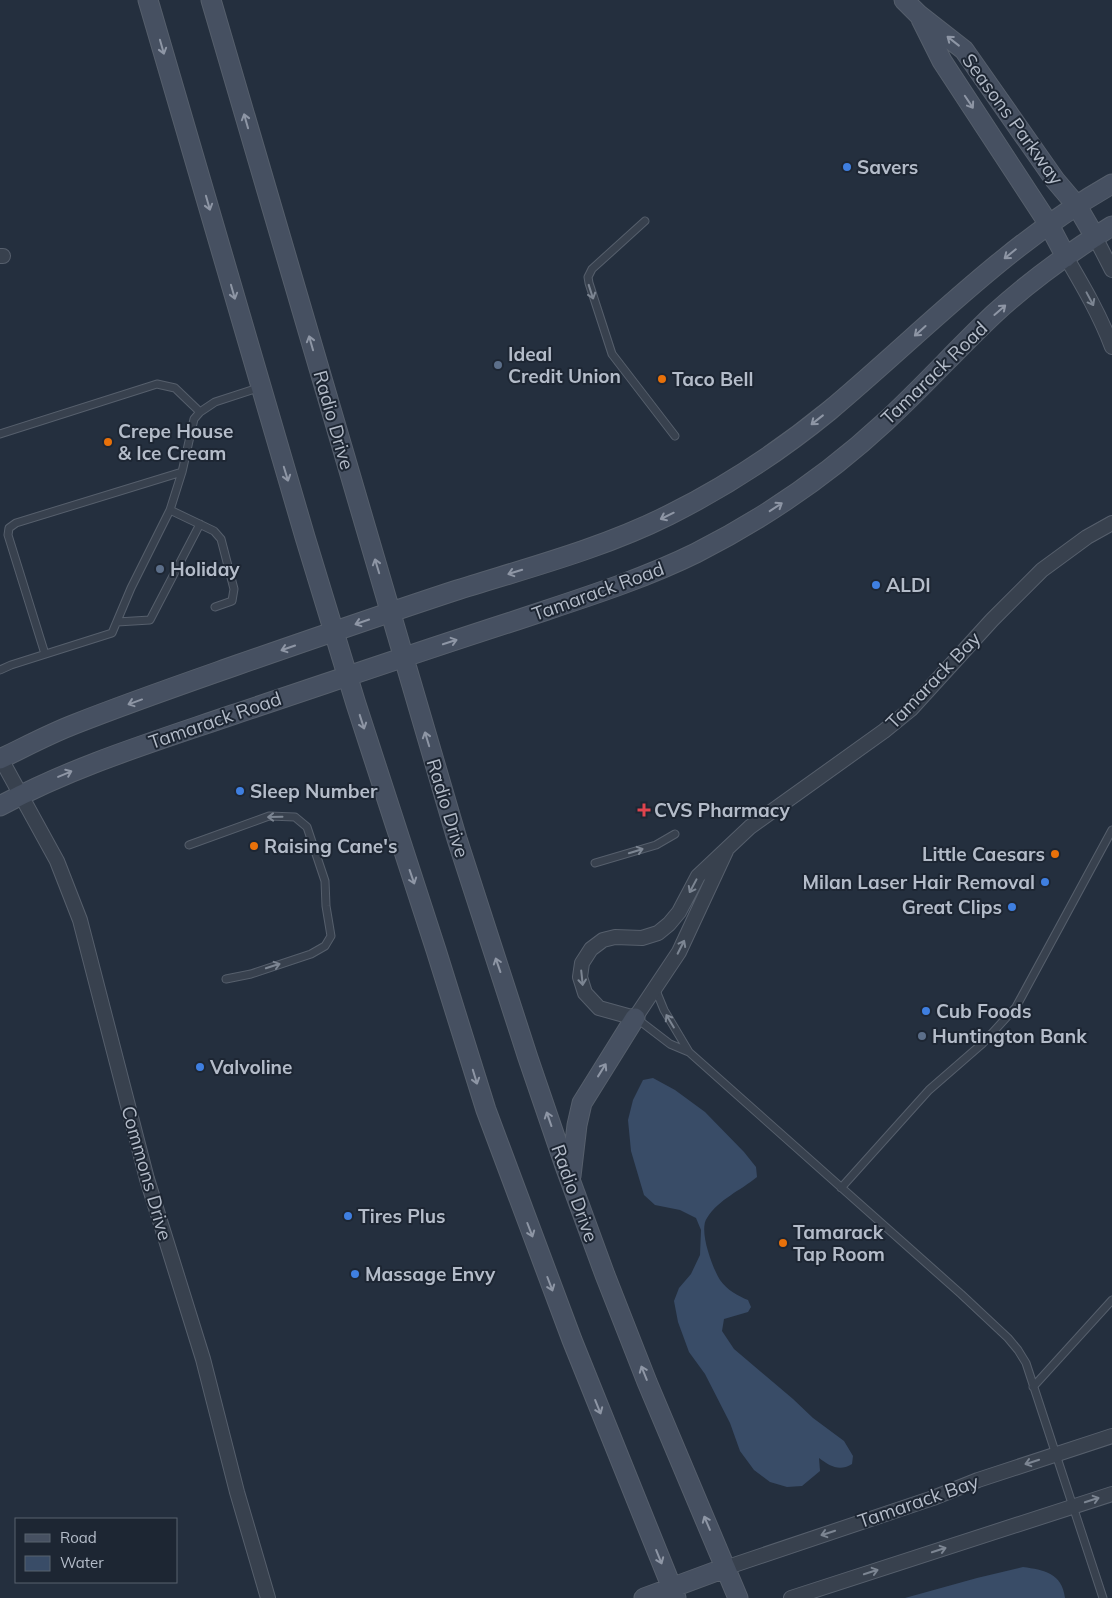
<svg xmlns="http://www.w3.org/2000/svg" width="1112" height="1598" font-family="Mulish,sans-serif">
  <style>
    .water { fill: #394c67 }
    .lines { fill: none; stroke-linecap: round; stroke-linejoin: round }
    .lane-casing { stroke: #565f6c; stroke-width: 9 }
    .street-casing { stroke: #565f6c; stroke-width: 16 }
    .secondary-casing { stroke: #565f6c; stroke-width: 21 }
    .lane { stroke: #38414e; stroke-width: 7 }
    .street { stroke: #38414e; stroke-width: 14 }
    .secondary { stroke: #465061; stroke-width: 19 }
    .oneway { stroke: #8e96a5 }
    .oneway2 { stroke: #7c8592 }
    .shop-dot { fill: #3f7fe0; stroke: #1d2633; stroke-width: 2 }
    .service-dot { fill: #5c6f8a; stroke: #1d2633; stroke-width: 2 }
    .food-dot { fill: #e8710a; stroke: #1d2633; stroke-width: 2 }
    .health-dot { fill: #e0444e; stroke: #1d2633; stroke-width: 2 }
    .labels { text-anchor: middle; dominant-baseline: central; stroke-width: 4; stroke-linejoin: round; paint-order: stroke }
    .street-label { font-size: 19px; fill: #b4bcc9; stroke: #1d2633 }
    .poi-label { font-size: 19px; font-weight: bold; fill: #b4bcc9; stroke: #1d2633; text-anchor: start }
  </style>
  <rect width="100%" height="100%" fill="#242f3e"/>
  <path class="water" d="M 653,1078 L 675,1090 L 705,1112 L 744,1152 L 756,1167 L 757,1177 C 740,1191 719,1199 707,1218 C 698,1230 713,1269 720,1280 C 727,1290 738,1296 748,1300 L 751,1307 L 748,1312 L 724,1319 L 722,1331 L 734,1349 L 793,1399 L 813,1418 L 844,1441 L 853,1456 L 852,1464 C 839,1472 830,1466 819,1458 L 820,1471 L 802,1486 L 787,1487 L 770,1482 L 754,1470 L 740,1451 L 730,1423 L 705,1374 L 689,1352 L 678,1322 L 674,1301 L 679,1288 L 691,1274 L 700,1255 L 701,1230 L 696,1218 L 680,1210 L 655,1205 L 644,1195 L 631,1151 L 628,1120 L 633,1100 L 643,1080 Z
    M 1023,1567 C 1044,1570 1062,1573 1065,1598 L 905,1598 L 977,1578 Z"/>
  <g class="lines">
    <g class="lane-casing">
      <path id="lane" d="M 645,221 L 592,269 L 588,277 L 589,283 L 612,354 L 675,436
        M 0,434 L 157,384 L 175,388 L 200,412 L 215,402 L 261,387
        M 170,510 L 214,531 L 221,539 L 234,589 L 232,601 L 215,607
        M 117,622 L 150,620 L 200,524
        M 45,654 L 8,535 L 9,528 L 16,523 L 182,472
        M 0,670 L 11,665 L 112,633 L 131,588 L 170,510 L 182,472 L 194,419 L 200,412
        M 189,845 L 269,816 L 295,817 L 307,827 L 325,881 L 326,906 L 331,936 L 325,946 L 311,954 L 251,974 L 226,979
        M 595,863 L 656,845 L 675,834
        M 655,988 L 664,1010 L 689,1052 L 961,1294 L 1008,1338 L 1018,1350 L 1026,1363 L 1103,1598
        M 636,1018 L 670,1044 L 689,1052
        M 841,1188 L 929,1090 L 983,1043 L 1016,1007 L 1112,830
        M 1033,1387 L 1112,1300"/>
    </g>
    <g class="street-casing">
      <path id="street" d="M 1095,237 L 1112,270
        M 0,256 L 3,256
        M 1066,257 C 1083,286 1100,315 1112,347
        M 1,759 L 57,861 L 80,920 L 147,1179 L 203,1359 L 237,1492 L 268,1598
        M 726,851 L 679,952 L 635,1018 L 599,1008 L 585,993 L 580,977 L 582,963 L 591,949 L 603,940 L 615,937 L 642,938 L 658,933 L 669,924 L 679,912 L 698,876 L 750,827 L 884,731 L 911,709 L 992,620 L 1042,570 L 1087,537 L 1112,523
        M 725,1568 L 933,1498 L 978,1480 L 1112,1436
        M 791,1598 L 1112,1494"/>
    </g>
    <g class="secondary-casing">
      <path id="secondary" d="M 148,0 L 305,537 L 356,704 L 436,950 L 486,1110 L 572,1340 L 676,1598
        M 211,0 L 457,839 L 528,1058 L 565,1166 L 605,1275 L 647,1382 L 738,1598
        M 904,0 L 918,14 L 964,50 L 1055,180 L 1077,206 L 1095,237
        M 921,19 L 942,61 L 1048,223 L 1066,257
        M 0,759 C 25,747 49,734 75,724 C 128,703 183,684 237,665 C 309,640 381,615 454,591 C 527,568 601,549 669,515 C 727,486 780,451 829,411 C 922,333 1006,244 1112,184
        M 0,806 C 74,766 153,742 232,715 C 325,684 418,652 511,622 C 573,601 637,582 696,553 C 765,518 829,474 885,422 C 923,387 957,349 994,314 C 1030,281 1070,252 1112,226
        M 571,1176 L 577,1125 L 582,1103 L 635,1018
        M 644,1598 L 725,1568"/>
    </g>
    <use href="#lane" class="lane"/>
    <use href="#street" class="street"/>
    <use href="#secondary" class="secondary"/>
  </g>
  <defs><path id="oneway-shaft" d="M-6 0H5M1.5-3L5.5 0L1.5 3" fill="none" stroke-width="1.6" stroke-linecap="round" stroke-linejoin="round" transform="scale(1.25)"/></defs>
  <g class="oneway">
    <use href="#oneway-shaft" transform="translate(953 41) rotate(-142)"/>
    <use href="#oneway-shaft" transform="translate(162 47) rotate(74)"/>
    <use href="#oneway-shaft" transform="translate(969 102) rotate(56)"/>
    <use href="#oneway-shaft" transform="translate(246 121) rotate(-106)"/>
    <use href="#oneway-shaft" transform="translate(208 203) rotate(74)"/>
    <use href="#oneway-shaft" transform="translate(1010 254) rotate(141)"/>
    <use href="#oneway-shaft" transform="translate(233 292) rotate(74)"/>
    <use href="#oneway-shaft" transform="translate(1000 310) rotate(-41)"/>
    <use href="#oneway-shaft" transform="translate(920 331) rotate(138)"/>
    <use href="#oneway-shaft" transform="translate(311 343) rotate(-106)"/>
    <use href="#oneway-shaft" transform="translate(817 420) rotate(142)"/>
    <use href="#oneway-shaft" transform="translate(286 474) rotate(73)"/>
    <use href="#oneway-shaft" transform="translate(776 507) rotate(-33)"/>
    <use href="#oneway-shaft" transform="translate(667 516) rotate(154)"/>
    <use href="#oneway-shaft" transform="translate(377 566) rotate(-107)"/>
    <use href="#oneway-shaft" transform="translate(515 572) rotate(163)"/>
    <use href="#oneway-shaft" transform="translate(362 622) rotate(161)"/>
    <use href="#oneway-shaft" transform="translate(450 642) rotate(-18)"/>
    <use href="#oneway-shaft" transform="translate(288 648) rotate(161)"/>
    <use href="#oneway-shaft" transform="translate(135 702) rotate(160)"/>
    <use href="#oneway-shaft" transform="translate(362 722) rotate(72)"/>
    <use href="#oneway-shaft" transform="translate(427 739) rotate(-107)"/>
    <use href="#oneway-shaft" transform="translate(65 774) rotate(-23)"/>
    <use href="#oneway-shaft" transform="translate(412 877) rotate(71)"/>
    <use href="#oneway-shaft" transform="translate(498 965) rotate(-109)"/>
    <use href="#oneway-shaft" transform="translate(602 1070) rotate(-58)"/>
    <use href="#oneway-shaft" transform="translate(475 1077) rotate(73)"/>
    <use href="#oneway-shaft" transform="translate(549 1119) rotate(-109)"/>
    <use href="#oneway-shaft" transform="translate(530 1230) rotate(69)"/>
    <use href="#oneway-shaft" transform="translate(550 1284) rotate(69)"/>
    <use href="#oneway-shaft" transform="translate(644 1373) rotate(-112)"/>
    <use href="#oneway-shaft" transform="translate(598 1407) rotate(68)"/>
    <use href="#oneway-shaft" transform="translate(707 1523) rotate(-113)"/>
    <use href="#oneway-shaft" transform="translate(659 1557) rotate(68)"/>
  </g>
  <g class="oneway2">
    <use href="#oneway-shaft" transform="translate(591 292) rotate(72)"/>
    <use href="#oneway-shaft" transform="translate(1090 299) rotate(62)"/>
    <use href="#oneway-shaft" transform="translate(275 817) rotate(179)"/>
    <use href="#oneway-shaft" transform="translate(636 851) rotate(-17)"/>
    <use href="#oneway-shaft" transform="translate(693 886) rotate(118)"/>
    <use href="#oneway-shaft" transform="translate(681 947) rotate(-63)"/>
    <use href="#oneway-shaft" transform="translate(273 966) rotate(-18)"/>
    <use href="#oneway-shaft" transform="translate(582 978) rotate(84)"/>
    <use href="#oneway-shaft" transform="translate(670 1021) rotate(-121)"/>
    <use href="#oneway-shaft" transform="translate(1032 1462) rotate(162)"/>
    <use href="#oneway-shaft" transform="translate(1092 1500) rotate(-18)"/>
    <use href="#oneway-shaft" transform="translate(828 1533) rotate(162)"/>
    <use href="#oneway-shaft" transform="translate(939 1550) rotate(-18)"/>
    <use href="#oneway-shaft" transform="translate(871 1572) rotate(-18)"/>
  </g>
  <g class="shop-dot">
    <circle cx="847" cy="167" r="5"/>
    <circle cx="876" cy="585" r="5"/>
    <circle cx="240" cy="791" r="5"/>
    <circle cx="1045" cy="882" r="5"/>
    <circle cx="1012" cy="907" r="5"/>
    <circle cx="926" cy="1011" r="5"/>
    <circle cx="200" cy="1067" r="5"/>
    <circle cx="348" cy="1216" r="5"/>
    <circle cx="355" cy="1274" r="5"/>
  </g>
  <g class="service-dot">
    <circle cx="498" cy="365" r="5"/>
    <circle cx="160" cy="569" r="5"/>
    <circle cx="922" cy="1036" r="5"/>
  </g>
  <g class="food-dot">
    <circle cx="662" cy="379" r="5"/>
    <circle cx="108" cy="442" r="5"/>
    <circle cx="254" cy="846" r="5"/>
    <circle cx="1055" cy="854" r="5"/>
    <circle cx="783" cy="1243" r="5"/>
  </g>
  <path class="health-dot" d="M641.5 802.5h5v5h5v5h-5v5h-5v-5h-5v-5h5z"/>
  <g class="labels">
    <g class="street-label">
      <text transform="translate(1013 119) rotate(54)">Seasons Parkway</text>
      <text transform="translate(934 373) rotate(-44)">Tamarack Road</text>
      <text transform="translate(334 420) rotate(74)">Radio Drive</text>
      <text transform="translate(598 591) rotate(-20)">Tamarack Road</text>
      <text transform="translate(933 680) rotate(-46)">Tamarack Bay</text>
      <text transform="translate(215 720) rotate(-19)">Tamarack Road</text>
      <text transform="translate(448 808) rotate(73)">Radio Drive</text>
      <text transform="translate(147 1173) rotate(74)">Commons Drive</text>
      <text transform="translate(575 1193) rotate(70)">Radio Drive</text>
      <text transform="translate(918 1501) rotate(-19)">Tamarack Bay</text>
    </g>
    <g class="poi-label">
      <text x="857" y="167">Savers</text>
      <text x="508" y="354">Ideal<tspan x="508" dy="22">Credit Union</tspan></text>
      <text x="672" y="379">Taco Bell</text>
      <text x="118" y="431">Crepe House<tspan x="118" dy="22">&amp; Ice Cream</tspan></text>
      <text x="170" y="569">Holiday</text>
      <text x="886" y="585">ALDI</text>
      <text x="250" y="791">Sleep Number</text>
      <text x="654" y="810">CVS Pharmacy</text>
      <text x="264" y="846">Raising Cane's</text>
      <text x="1045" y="854" text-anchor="end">Little Caesars</text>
      <text x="1035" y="882" text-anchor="end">Milan Laser Hair Removal</text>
      <text x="1002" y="907" text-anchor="end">Great Clips</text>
      <text x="936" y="1011">Cub Foods</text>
      <text x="932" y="1036">Huntington Bank</text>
      <text x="210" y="1067">Valvoline</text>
      <text x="358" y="1216">Tires Plus</text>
      <text x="793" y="1232">Tamarack<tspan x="793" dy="22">Tap Room</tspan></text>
      <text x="365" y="1274">Massage Envy</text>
    </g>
  </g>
  <rect x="15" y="1518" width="162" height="65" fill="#1d2633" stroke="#59626f"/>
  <rect x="25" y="1534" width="25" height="8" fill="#465061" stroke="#59626f"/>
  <text x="60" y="1543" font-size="15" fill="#b4bcc9">Road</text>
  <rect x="25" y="1556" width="25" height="15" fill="#394c67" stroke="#59626f"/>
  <text x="60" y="1568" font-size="15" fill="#b4bcc9">Water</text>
</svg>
